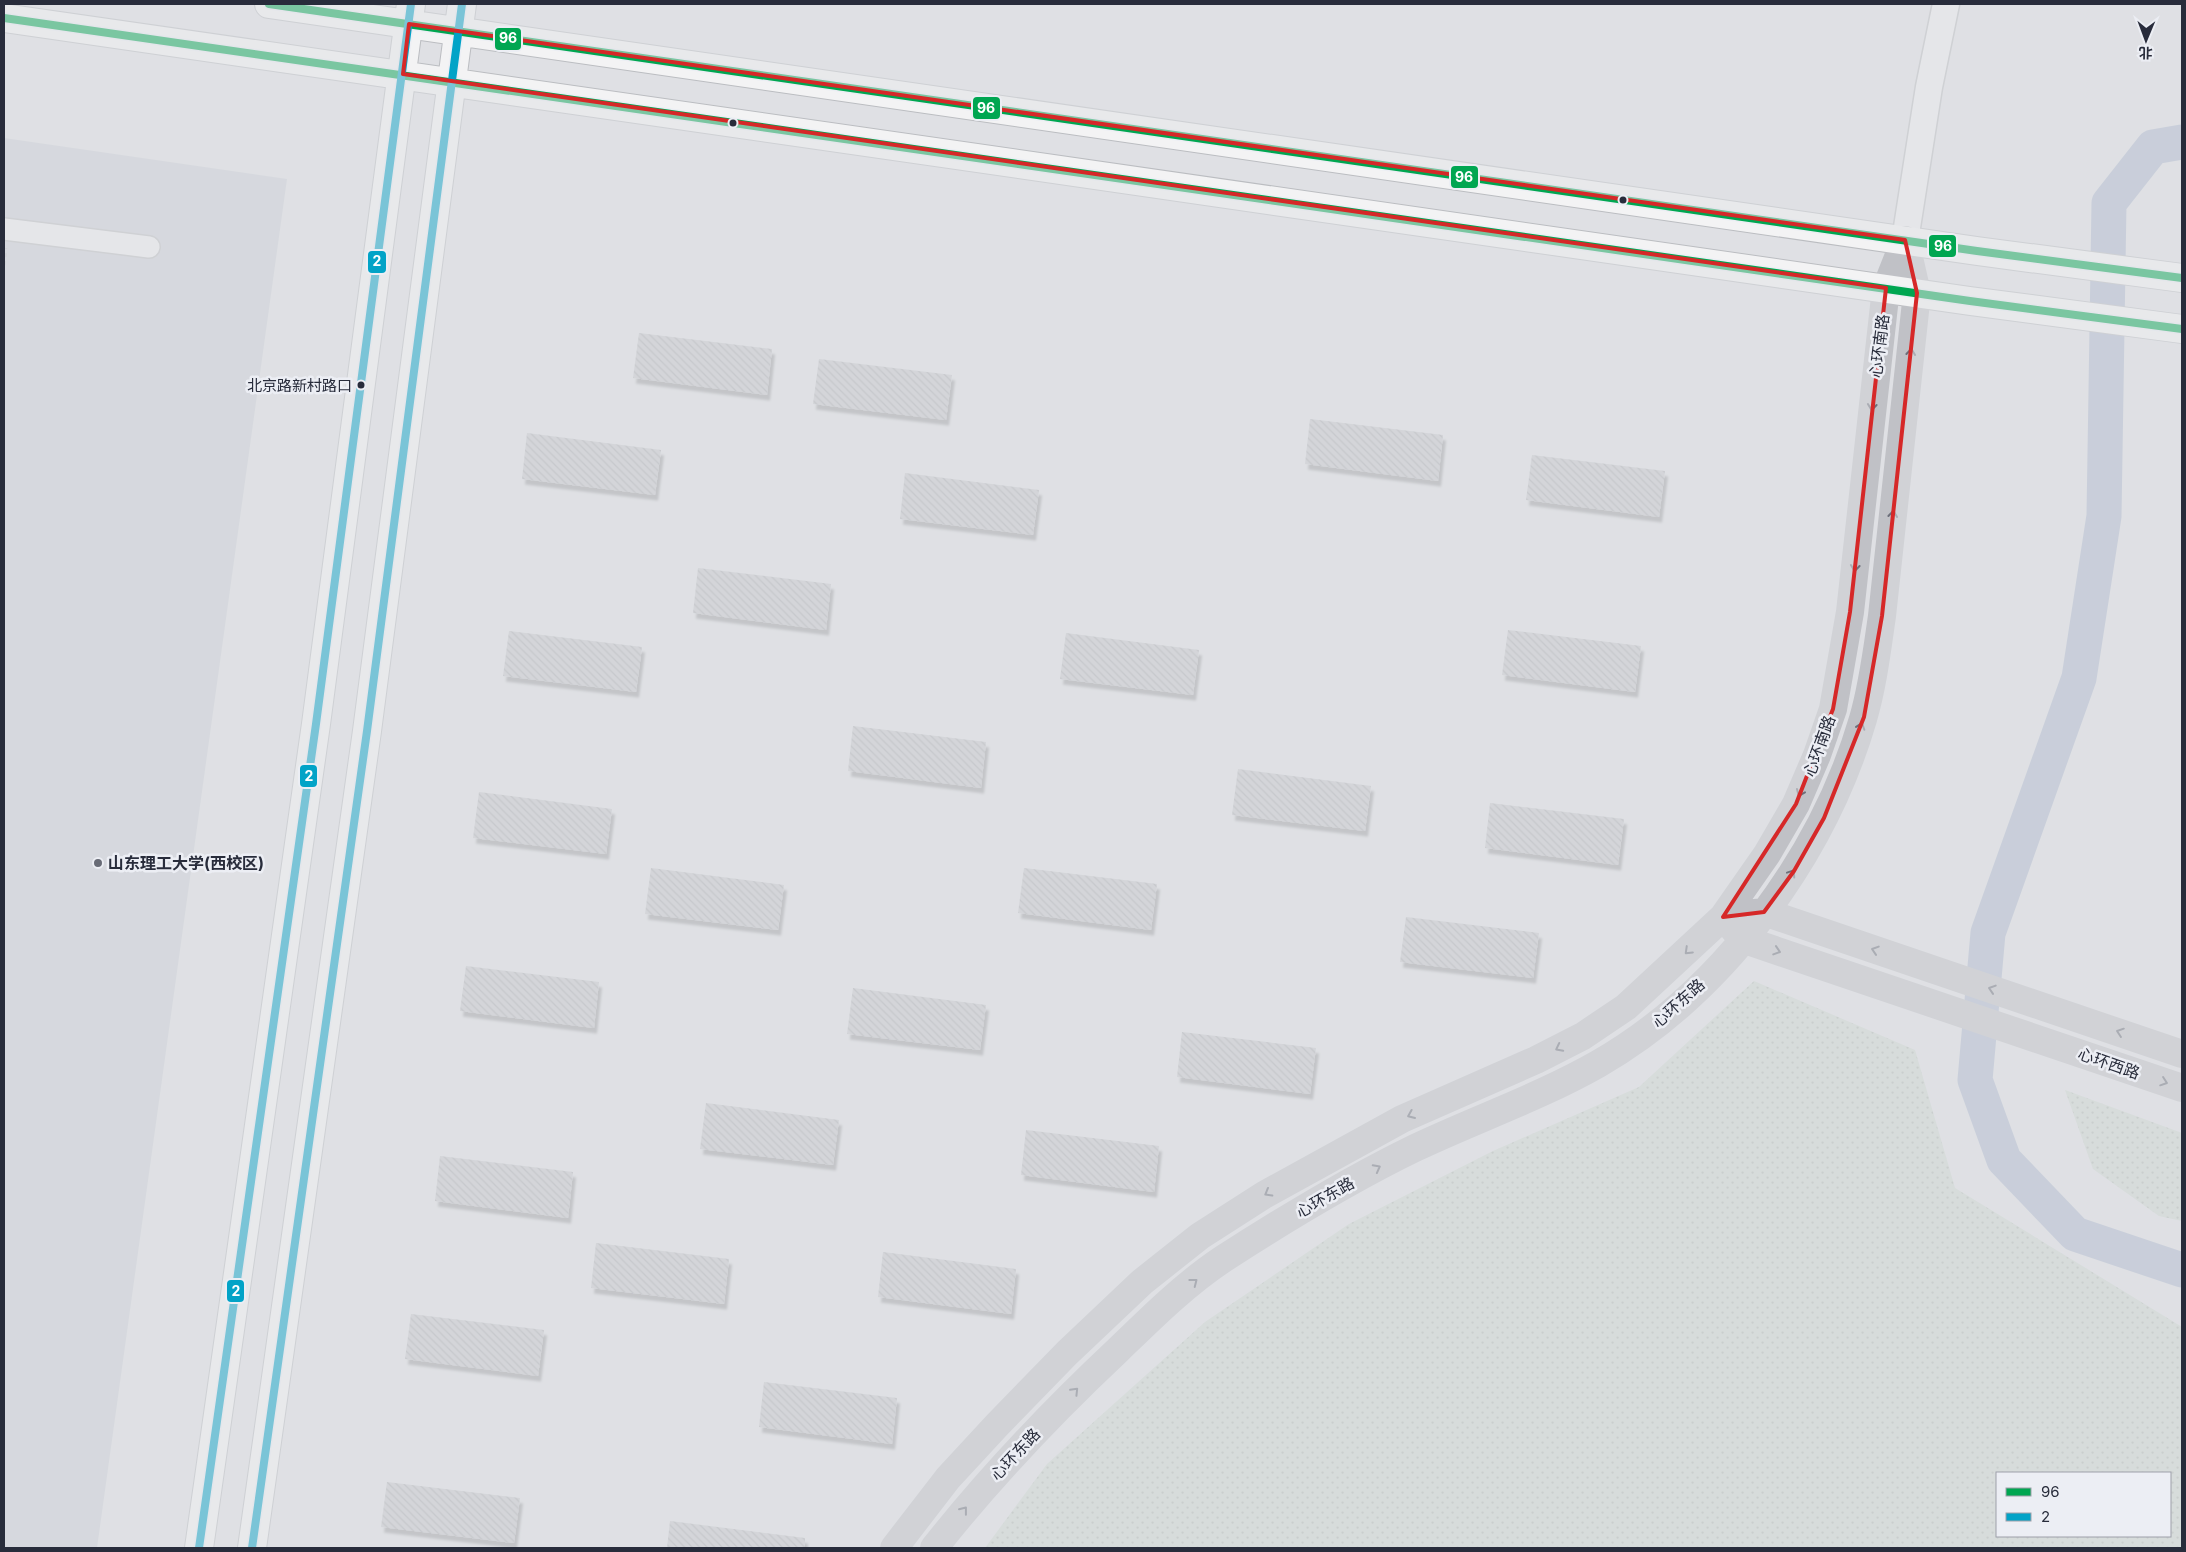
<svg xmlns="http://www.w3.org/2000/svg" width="2186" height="1552" font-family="Inter,'Noto Sans SC',sans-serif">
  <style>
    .built { fill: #cdcfd7 }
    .park { fill: url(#park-dots); fill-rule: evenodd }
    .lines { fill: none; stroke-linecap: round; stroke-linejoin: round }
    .river { stroke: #afb9ce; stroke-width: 35 }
    .building { fill: url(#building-back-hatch); filter: url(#shadow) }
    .minor-casing { stroke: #bdbec2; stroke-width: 24 }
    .tertiary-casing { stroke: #bdbec2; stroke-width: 29 }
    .primary-casing { stroke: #bbbdc1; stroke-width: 30 }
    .path { stroke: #c0c1c7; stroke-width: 3; stroke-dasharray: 4 4; stroke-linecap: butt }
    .minor { stroke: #eeeef0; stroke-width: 21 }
    .tertiary { stroke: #eeeef0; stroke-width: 26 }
    .secondary { stroke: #c0c1c6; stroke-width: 28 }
    .primary { stroke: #f3f3f4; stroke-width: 28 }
    .bus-1-casing { stroke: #eceef4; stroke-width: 11 }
    .bus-2-casing { stroke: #eceef4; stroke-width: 11 }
    .bus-1 { stroke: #00a651; stroke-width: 8 }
    .bus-2 { stroke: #02a3c7; stroke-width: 8 }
    .oneway { stroke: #6c6f7a }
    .marked { fill: none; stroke: #d62828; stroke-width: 4; stroke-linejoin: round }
    .bus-dot { fill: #282c3b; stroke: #eceef4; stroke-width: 2 }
    .poi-dot { fill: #686b76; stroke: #eceef4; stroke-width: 2 }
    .labels { text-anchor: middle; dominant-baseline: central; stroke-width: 5; stroke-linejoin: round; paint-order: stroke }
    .bus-label { font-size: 15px; fill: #282c3b; stroke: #eceef4; text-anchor: end }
    .street-label { font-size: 16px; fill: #282c3b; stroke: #eceef4 }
    .poi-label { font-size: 16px; font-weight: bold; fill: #282c3b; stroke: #eceef4; text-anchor: start }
    .line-badge { stroke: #eceef4; stroke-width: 2 }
    .badge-label { font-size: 14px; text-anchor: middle; font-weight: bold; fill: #fff }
  </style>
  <defs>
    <pattern id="park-dots" width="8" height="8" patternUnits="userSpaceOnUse" patternTransform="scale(1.25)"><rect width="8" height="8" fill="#ced7d0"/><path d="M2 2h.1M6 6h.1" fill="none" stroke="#b1b9b4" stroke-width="1.8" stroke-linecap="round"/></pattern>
    <pattern id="building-back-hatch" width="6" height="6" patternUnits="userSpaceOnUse" patternTransform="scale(1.25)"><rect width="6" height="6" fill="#c7c8cc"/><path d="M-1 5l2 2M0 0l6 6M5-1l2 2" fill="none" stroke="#abacb0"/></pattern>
    <filter id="shadow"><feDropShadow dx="3" dy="5.5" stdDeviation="1" flood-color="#0004"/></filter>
  </defs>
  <rect width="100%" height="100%" fill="#dfe0e4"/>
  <path class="built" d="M 4,138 L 287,179 L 97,1548 L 4,1548 Z"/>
  <path class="park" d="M 1754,981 L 1915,1050 L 1955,1188 L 2182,1327 L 2182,1548 L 985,1548 L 1047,1464 L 1205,1322 L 1349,1224 L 1493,1151 L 1639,1087 ZM 1997,1473 L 2170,1473 L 2170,1536 L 1997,1536 Z
    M 2065,1090 L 2182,1133 L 2182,1221 L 2159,1216 L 2093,1169 Z"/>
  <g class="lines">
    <path class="river" d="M 2182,142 L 2153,147 L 2109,203 L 2104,516 L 2079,678 L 1988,933 L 1975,1080 L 2004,1160 L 2075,1234 L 2182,1270"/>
  </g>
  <path class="building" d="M 639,333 L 772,349 L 767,395 L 633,378 Z
    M 819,359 L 952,375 L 946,420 L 813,404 Z
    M 1310,419 L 1443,435 L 1438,481 L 1305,464 Z
    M 527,433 L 661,450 L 655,495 L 522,479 Z
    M 1532,455 L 1665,471 L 1659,517 L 1526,500 Z
    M 905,473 L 1039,490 L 1033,535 L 900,519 Z
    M 698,568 L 831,584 L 826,630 L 693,613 Z
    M 1508,630 L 1641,646 L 1635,692 L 1502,675 Z
    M 509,631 L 642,647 L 636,692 L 503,676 Z
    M 1066,633 L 1199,650 L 1193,695 L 1060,679 Z
    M 853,726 L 986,742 L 981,788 L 848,771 Z
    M 1238,769 L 1371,786 L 1365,831 L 1232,815 Z
    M 479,792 L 612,809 L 606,854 L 473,838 Z
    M 1490,803 L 1624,819 L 1618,865 L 1485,848 Z
    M 651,868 L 784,885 L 778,930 L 645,914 Z
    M 1024,868 L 1157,884 L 1151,930 L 1018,913 Z
    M 1406,917 L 1539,933 L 1533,978 L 1400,962 Z
    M 466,966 L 599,982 L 594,1028 L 460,1011 Z
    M 853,988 L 986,1005 L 980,1050 L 847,1034 Z
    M 1182,1032 L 1316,1048 L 1310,1094 L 1177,1077 Z
    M 706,1103 L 839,1120 L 833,1165 L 700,1149 Z
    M 1026,1130 L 1159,1146 L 1154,1192 L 1021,1175 Z
    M 440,1156 L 573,1172 L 568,1218 L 435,1201 Z
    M 596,1243 L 729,1259 L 724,1304 L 591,1288 Z
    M 883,1252 L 1016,1269 L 1011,1314 L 878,1297 Z
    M 411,1314 L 544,1330 L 538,1376 L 405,1359 Z
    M 764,1382 L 897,1398 L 892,1444 L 759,1427 Z
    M 387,1482 L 520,1498 L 514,1543 L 381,1527 Z
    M 670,1521 L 805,1538 L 805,1548 L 667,1548 Z"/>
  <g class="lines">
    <g class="minor-casing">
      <path id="minor" d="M 4,229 L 149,247"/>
    </g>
    <g class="tertiary-casing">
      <path id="tertiary" d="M 1905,240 L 1929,87 L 1946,4"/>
    </g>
    <g class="primary-casing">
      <path id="primary" d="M 269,4 L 1977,251 L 2182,278
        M 4,18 L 1970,301 L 2182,329
        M 199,1548 L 316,724 L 411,4
        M 252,1548 L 367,731 L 462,4"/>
    </g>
    <path class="path" d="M 4,265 L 6,248"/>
    <use href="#minor" class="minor"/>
    <use href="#tertiary" class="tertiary"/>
    <path class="secondary" d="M 1747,914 L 1764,912 L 2182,1054
      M 1731,926 L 1742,939 L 2182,1088
      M 894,1548 L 948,1478 L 997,1425 L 1067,1353 L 1142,1282 L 1200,1236 L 1264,1195 L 1402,1119 L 1536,1060 L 1583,1036 L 1626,1007 L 1723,917 L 1767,854 L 1796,804 L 1817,755 L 1833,709 L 1850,612 L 1886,288 L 1905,240
      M 934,1548 C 990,1477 1052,1412 1118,1350 C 1151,1318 1184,1285 1223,1259 C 1285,1219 1349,1180 1415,1148 C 1476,1119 1540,1097 1598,1064 C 1723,992 1823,856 1863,719 C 1873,685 1877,650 1882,616 L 1917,293 L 1905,240"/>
    <use href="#primary" class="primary"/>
    <g class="bus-1-casing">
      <path id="bus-1" d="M 269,4 L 1977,251 L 2182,278
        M 4,18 L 1970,301 L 2182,329"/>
    </g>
    <g class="bus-2-casing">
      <path id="bus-2" d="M 199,1548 L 316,724 L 411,4
        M 252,1548 L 367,731 L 462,4"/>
    </g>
    <use href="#bus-1" class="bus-1"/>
    <use href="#bus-2" class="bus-2"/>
  </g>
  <defs><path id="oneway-chevron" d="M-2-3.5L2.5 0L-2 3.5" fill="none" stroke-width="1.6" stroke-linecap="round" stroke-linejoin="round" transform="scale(1.25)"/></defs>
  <g class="oneway">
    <use href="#oneway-chevron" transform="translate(1911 352) rotate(-84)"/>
    <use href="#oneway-chevron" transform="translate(1872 407) rotate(96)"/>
    <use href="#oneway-chevron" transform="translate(1893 514) rotate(-84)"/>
    <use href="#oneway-chevron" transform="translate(1855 568) rotate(96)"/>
    <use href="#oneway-chevron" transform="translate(1861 726) rotate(-71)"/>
    <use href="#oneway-chevron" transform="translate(1800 793) rotate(113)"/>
    <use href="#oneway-chevron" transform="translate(1792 873) rotate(-56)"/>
    <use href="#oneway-chevron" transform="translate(1875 950) rotate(-162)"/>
    <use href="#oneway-chevron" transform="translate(1688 951) rotate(136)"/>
    <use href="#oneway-chevron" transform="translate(1777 951) rotate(18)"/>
    <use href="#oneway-chevron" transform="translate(1992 989) rotate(-162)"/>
    <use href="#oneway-chevron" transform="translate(2120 1032) rotate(-161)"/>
    <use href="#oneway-chevron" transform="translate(1559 1048) rotate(153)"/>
    <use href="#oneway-chevron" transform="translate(2164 1082) rotate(19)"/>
    <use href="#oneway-chevron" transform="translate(1411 1115) rotate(157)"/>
    <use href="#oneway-chevron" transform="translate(1377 1168) rotate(-28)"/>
    <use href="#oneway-chevron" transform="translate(1268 1193) rotate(150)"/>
    <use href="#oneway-chevron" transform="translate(1194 1282) rotate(-38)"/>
    <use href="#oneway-chevron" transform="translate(1075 1391) rotate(-46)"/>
    <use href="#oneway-chevron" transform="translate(964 1510) rotate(-52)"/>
  </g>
  <path d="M0 0H2186V1552H0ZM 409,24 L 1905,240 L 1917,293 L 1882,616 L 1864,717 L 1824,818 L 1794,871 L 1764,912 L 1723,917 L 1796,804 L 1833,709 L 1850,612 L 1886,288 L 403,74 Z" fill="#dfe0e4" fill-opacity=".55" fill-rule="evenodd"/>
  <path class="marked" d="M 409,24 L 1905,240 L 1917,293 L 1882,616 L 1864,717 L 1824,818 L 1794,871 L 1764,912 L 1723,917 L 1796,804 L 1833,709 L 1850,612 L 1886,288 L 403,74 Z"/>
  <g class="bus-dot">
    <circle cx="733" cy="123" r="4.5"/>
    <circle cx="1623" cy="200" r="4.5"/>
    <circle cx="361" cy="385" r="4.5"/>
  </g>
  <circle class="poi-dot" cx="98" cy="863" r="5"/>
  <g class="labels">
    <g class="bus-label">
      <text x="352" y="385">北京路新村路口</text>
    </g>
    <g class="street-label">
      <text transform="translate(1879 346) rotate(-83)">心环南路</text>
      <text transform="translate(1819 746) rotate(-70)">心环南路</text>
      <text transform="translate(1678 1003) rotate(-42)">心环东路</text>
      <text transform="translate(2109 1063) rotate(19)">心环西路</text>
      <text transform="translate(1325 1197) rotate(-30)">心环东路</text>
      <text transform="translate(1015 1454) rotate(-47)">心环东路</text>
    </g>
    <g class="poi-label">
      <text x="108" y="863">山东理工大学(西校区)</text>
    </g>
  </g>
  <g class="line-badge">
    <rect x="494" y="27" width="28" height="24" rx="5" fill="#00a651"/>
    <rect x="972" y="96" width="29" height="24" rx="5" fill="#00a651"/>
    <rect x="1450" y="165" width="29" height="24" rx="5" fill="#00a651"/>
    <rect x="1928" y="234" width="29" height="24" rx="5" fill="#00a651"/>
    <rect x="367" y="250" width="20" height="24" rx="5" fill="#02a3c7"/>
    <rect x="299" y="764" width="19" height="24" rx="5" fill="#02a3c7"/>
    <rect x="226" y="1279" width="19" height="24" rx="5" fill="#02a3c7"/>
  </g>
  <g class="badge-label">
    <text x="508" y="43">96</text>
    <text x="986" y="113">96</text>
    <text x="1464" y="182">96</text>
    <text x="1943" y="251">96</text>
    <text x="377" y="266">2</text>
    <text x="309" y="781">2</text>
    <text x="236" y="1296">2</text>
  </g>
  <rect width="2186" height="1552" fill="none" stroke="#282c3b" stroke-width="10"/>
  <rect x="1996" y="1472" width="175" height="65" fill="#eceef4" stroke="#9ea0aa"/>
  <rect x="2006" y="1488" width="25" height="8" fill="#00a651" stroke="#9ea0aa"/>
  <text x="2041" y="1497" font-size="15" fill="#282c3b">96</text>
  <rect x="2006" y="1513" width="25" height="8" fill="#02a3c7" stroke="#9ea0aa"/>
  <text x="2041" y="1522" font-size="15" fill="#282c3b">2</text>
  <g transform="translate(2146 40) rotate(181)" stroke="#eceef4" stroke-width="4" paint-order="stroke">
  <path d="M0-4L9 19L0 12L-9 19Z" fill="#282c3b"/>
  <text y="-8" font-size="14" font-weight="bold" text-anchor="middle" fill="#282c3b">北</text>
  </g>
</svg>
